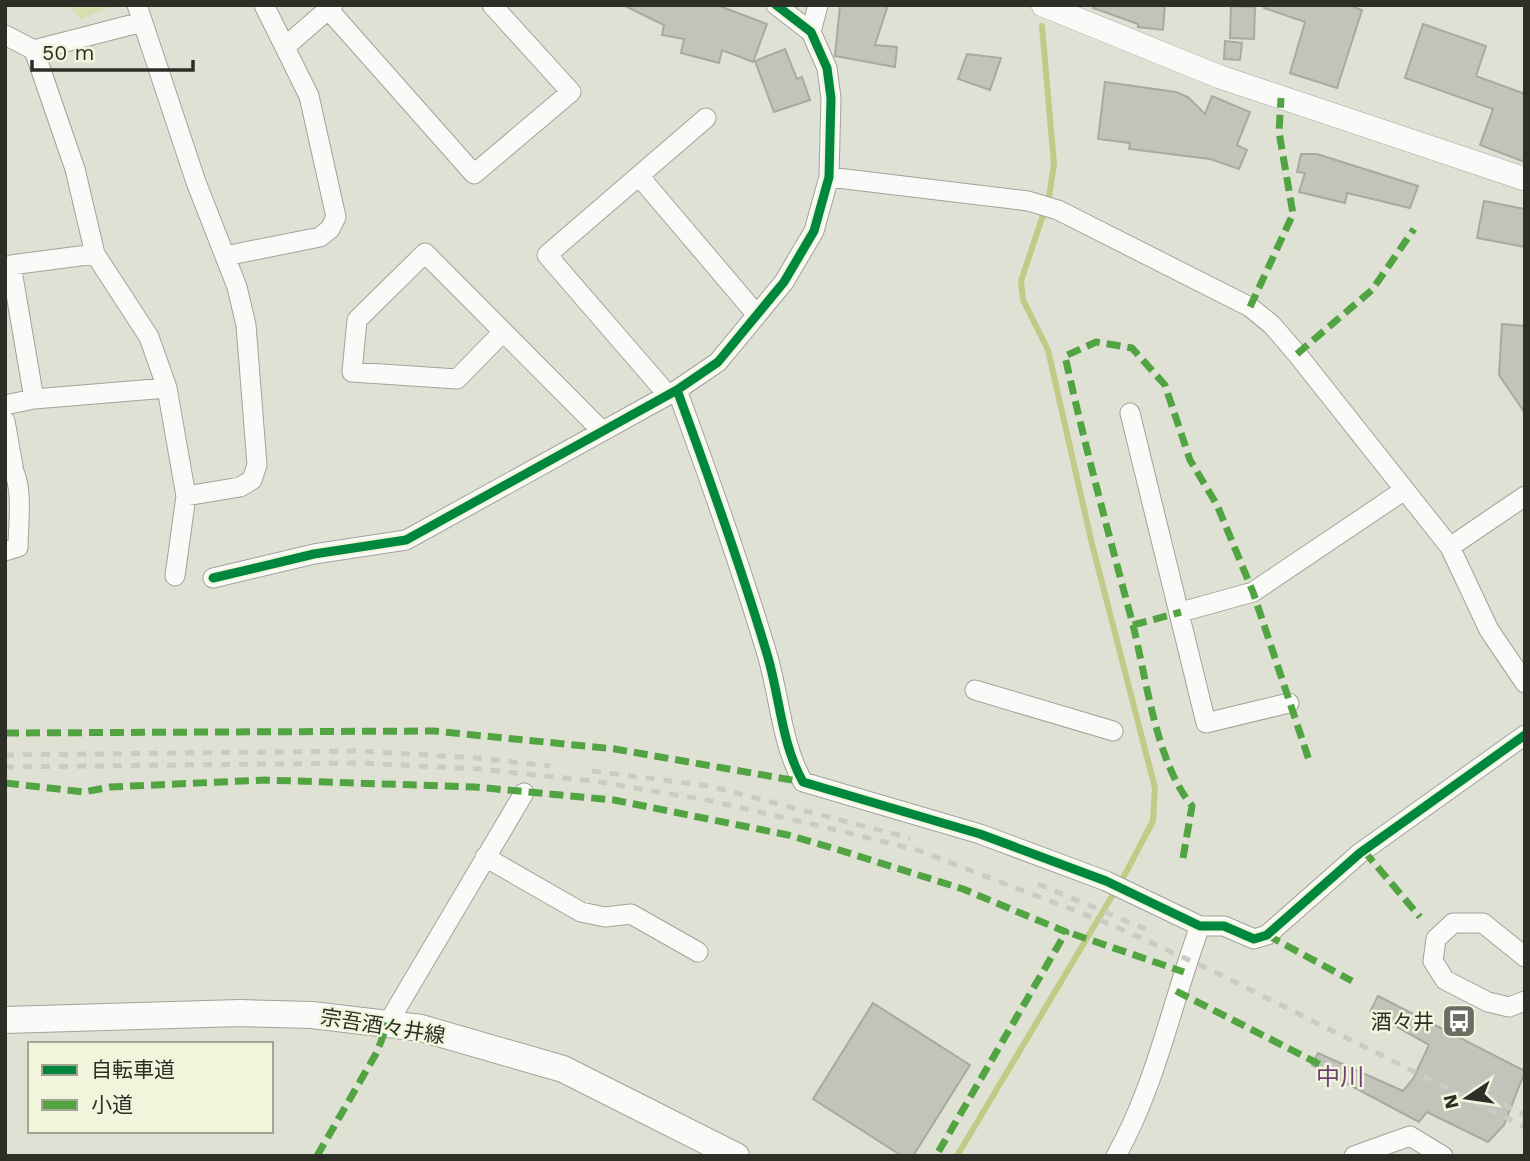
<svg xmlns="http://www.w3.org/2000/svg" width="1530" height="1161" font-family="'Work Sans','Noto Sans JP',sans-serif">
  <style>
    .green { fill: #d8deaf }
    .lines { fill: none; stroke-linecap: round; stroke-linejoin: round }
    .stream { stroke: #c3ca87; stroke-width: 6 }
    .building { fill: #c2c4ba; stroke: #a8a9a0; stroke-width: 2 }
    .minor-casing { stroke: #a2a399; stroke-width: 21 }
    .tertiary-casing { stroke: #a2a399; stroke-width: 24 }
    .secondary-casing { stroke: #a2a399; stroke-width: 28 }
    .minor { stroke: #fafaf9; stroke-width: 19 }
    .tertiary { stroke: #fafaf9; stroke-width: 23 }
    .secondary { stroke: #fafaf9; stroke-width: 26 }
    .rail { stroke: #cacac7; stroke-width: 5; stroke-dasharray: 9 9; stroke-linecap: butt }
    .quiet { stroke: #52a442; stroke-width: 7; stroke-dasharray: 14 7; stroke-linecap: butt }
    .cycleway-casing { stroke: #f1f5dc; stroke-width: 13 }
    .cycleway { stroke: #00873e; stroke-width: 9 }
    .labels { text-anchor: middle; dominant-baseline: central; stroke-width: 5; stroke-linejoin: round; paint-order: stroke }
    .poi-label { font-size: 21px; fill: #2d2e25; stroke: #f1f5dc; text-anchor: end }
    .street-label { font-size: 21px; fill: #2d2e25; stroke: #f1f5dc }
    .quarter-label { font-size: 24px; fill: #714176; stroke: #f1f5dc }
  </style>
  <rect width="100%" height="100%" fill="#e0e1d5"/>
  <path class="green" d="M 69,5 L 116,5 L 80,19 Z"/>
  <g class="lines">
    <path class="stream" d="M 957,1156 L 1124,876 L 1153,821 L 1155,788 L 1092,544 L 1048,350 L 1023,300 L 1021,281 L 1049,197 L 1054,164 L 1042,26"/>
  </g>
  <path class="building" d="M 623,5 L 717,5 L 767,24 L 753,62 L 722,50 L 719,63 L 681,53 L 684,39 L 662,35 L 664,25 Z
    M 840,5 L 888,5 L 875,45 L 897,47 L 895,67 L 835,56 Z
    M 1094,5 L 1165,5 L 1163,30 L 1138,27 L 1138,24 L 1093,8 Z
    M 1264,5 L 1349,5 L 1362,10 L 1337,88 L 1290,73 L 1305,22 L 1264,8 Z
    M 1231,6 L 1255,7 L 1254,39 L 1230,38 Z
    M 1423,24 L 1486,46 L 1476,76 L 1525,94 L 1525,162 L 1480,145 L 1493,109 L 1405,78 Z
    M 1225,41 L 1242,43 L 1240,60 L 1224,59 Z
    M 785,49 L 797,79 L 802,77 L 810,100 L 774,112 L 755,61 Z
    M 967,54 L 1001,58 L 990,90 L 958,79 Z
    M 1105,82 L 1176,92 L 1188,97 L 1205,114 L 1212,96 L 1250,112 L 1237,145 L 1247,150 L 1239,169 L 1210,159 L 1129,149 L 1130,143 L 1098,139 Z
    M 1301,154 L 1317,154 L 1418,186 L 1410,208 L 1347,193 L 1345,203 L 1299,192 L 1305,173 L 1297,172 Z
    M 1484,201 L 1525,209 L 1525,247 L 1477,238 Z
    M 1502,324 L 1525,326 L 1525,413 L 1499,375 Z
    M 1378,996 L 1525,1071 L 1504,1125 L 1488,1142 L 1427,1112 L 1419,1122 L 1312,1065 L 1318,1053 L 1403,1091 L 1413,1079 L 1429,1045 L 1370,1012 Z
    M 873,1003 L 970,1065 L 913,1156 L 902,1156 L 813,1099 Z"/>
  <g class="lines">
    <g class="minor-casing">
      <path id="minor" d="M 137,5 L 196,182 L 237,287 L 246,325 L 257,465 L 252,480 L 240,487 L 186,496
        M 328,9 L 474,174 L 571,92 L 492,5
        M 811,32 L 818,5
        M 5,35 L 34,50 L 142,22
        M 285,47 L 333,5
        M 34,50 L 75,169 L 95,254 L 149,337 L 167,388 L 186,496 L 175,576
        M 639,176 L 757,315
        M 829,177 L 1028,201 L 1058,210 L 1250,307 L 1272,325 L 1297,354 L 1450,547 L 1489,630 L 1525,683
        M 225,256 L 320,237 L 330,229 L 336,217 L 309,96 L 264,5
        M 503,332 L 457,379 L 352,372 L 357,320 L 425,253 L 602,431
        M 677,390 C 709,477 740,564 767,654 C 780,697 781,743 803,782 L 980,834 L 1106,881 L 1200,926 L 1224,926 L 1254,939 L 1267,935 L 1360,853 L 1525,735
        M 668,395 L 547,255 L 706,118
        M 34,399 L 11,265 L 95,254
        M 5,405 L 34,399 L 167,388
        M 1130,413 L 1206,723 L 1289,703
        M 5,421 L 13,466
        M 5,459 C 26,477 18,522 18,547 L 5,551
        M 1450,547 L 1525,496
        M 213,578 L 314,554 L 406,540 L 677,390 L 718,362 L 784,282 L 814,231 L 829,177 L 831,98 L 827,68 L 811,32 L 776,5
        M 1181,612 L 1253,592 L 1403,491
        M 975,690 L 1113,731
        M 485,857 L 581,912 L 605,917 L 631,914 L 698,952
        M 1525,957 L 1483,923 L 1453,923 L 1436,939 L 1433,961 L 1445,980 L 1488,1002 L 1509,1007 L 1525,1001
        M 388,1023 L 524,793
        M 1116,1156 C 1156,1085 1172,1002 1200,926
        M 1354,1156 L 1410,1136 L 1443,1156"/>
    </g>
    <g class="tertiary-casing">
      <path id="tertiary" d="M 1043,5 L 1220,77 L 1525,179"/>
    </g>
    <g class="secondary-casing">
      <path id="secondary" d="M 5,1020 L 240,1013 L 312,1015 L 421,1028 L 563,1069 L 736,1156"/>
    </g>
    <use href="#minor" class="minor"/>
    <use href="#tertiary" class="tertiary"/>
    <use href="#secondary" class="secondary"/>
    <path class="rail" d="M 5,755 L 359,751 L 477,758 L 550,766
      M 5,767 L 359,763 L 479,769 L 593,781 L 707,800 L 820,826 L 917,850 L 1110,924 L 1213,971 L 1525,1127
      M 592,771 L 709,786 L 910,838
      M 1038,884 L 1148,930
      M 1472,1088 L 1525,1115"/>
    <path class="quiet" d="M 1250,307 L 1293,214 L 1279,132 L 1281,98
      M 1297,354 L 1372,290 L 1414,229
      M 1133,625 L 1181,612
      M 5,733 L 434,731 L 615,749 L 803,782
      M 5,783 L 84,792 L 110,787 L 265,780 L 475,787 L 614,800 L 788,835 L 836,849 L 963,889 L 1066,932 L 936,1156
      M 1364,851 L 1420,917
      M 1183,858 L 1192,806 C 1156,762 1147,681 1133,625 C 1109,535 1085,447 1065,356 L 1096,342 L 1132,348 L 1165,385 L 1190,460 L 1217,505 L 1253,592 L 1309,760
      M 1073,934 L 1184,972
      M 1267,935 L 1352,981
      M 1176,991 L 1325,1067
      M 317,1156 L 377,1052 L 388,1023"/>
    <g class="cycleway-casing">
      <path id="cycleway" d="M 677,390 C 709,477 740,564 767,654 C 780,697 781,743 803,782 L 980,834 L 1106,881 L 1200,926 L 1224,926 L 1254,939 L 1267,935 L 1360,853 L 1525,735
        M 213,578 L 314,554 L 406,540 L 677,390 L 718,362 L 784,282 L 814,231 L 829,177 L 831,98 L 827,68 L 811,32 L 776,5"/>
    </g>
    <use href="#cycleway" class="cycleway"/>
  </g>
  <defs>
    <g id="bus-square" transform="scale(1.75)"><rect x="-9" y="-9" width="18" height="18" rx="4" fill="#6c6d63" stroke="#f1f5dc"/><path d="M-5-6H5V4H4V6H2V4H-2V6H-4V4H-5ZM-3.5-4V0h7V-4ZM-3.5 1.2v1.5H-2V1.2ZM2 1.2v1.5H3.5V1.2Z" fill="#fff"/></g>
  </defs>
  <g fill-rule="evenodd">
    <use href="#bus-square" x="1459" y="1021"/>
  </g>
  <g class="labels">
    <g class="poi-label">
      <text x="1434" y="1021">酒々井</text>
    </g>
    <g class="street-label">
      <text transform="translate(383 1026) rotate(9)">宗吾酒々井線</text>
    </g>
    <g class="quarter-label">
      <text x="1340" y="1077">中川</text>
    </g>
  </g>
  <rect width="1530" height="1161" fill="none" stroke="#2d2e25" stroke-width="14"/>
  <rect x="28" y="1042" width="245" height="91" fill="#f1f5dc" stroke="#a3a593" stroke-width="2"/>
  <rect x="42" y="1065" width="35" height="10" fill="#00873e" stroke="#a3a593" stroke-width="2"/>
  <text x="91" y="1077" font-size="21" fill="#2d2e25">自転車道</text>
  <rect x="42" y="1100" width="35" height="10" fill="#52a442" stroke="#a3a593" stroke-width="2"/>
  <text x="91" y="1112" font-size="21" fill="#2d2e25">小道</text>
  <g transform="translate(1467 1098) rotate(257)" stroke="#f1f5dc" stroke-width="5" paint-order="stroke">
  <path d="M0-5L12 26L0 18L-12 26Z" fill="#2d2e25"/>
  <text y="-10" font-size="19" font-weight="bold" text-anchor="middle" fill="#2d2e25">N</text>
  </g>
  <path d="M32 60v10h161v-10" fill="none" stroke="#2d2e25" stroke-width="3.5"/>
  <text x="42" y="60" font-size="21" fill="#2d2e25" stroke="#f1f5dc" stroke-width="5" paint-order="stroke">50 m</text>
</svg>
